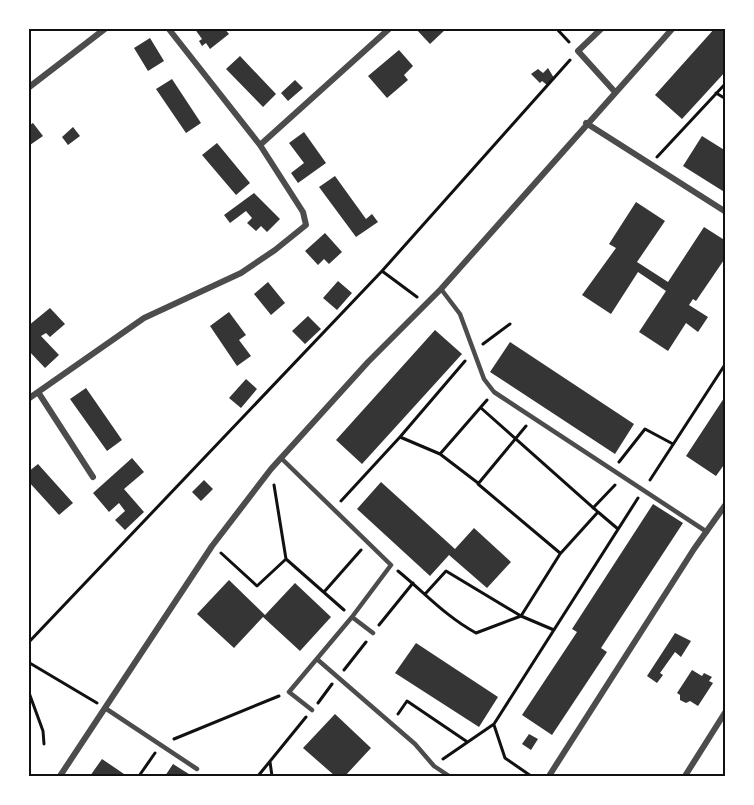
<svg xmlns="http://www.w3.org/2000/svg" width="754" height="805" font-family="Jost,sans-serif">
  <style>
    .building { fill: #353535 }
    .lines { fill: none; stroke-linecap: round; stroke-linejoin: round }
    .path { stroke: #111; stroke-width: 3 }
    .service { stroke: #4c4c4c; stroke-width: 4.5 }
    .minor { stroke: #4c4c4c; stroke-width: 6 }
    .neatline { fill: none; stroke: #111; stroke-width: 2 }
  </style>
  <rect width="100%" height="100%" fill="#fff"/>
  <path class="building" d="M 194,28 L 224,28 L 229,34 L 210,49 L 206,43 L 202,46 L 199,41 L 202,39 Z
    M 415,28 L 447,28 L 430,44 Z
    M 715,28 L 726,28 L 726,71 L 682,119 L 655,95 Z
    M 150,38 L 164,61 L 148,71 L 134,48 Z
    M 399,50 L 413,66 L 404,75 L 408,80 L 387,98 L 368,76 Z
    M 240,56 L 276,94 L 263,107 L 226,69 Z
    M 548,68 L 554,78 L 547,85 L 542,81 L 540,83 L 531,74 L 538,69 L 543,73 Z
    M 172,79 L 201,123 L 186,133 L 156,89 Z
    M 295,80 L 303,88 L 288,101 L 281,93 Z
    M 33,123 L 43,136 L 30,145 L 28,126 Z
    M 73,127 L 80,136 L 68,145 L 62,137 Z
    M 304,132 L 326,163 L 298,183 L 291,173 L 304,163 L 289,143 Z
    M 702,136 L 726,151 L 726,193 L 683,166 Z
    M 217,143 L 250,183 L 236,195 L 202,155 Z
    M 335,176 L 366,219 L 372,214 L 378,222 L 356,237 L 319,187 Z
    M 254,193 L 280,219 L 267,232 L 261,226 L 256,231 L 247,223 L 252,218 L 246,211 L 230,223 L 224,215 Z
    M 636,202 L 665,221 L 637,262 L 668,282 L 704,227 L 726,241 L 726,257 L 696,301 L 693,299 L 689,305 L 708,317 L 698,332 L 686,323 L 668,351 L 639,332 L 666,291 L 638,272 L 611,314 L 582,295 L 616,248 L 609,244 Z
    M 325,233 L 342,252 L 329,264 L 324,259 L 318,265 L 305,251 Z
    M 338,281 L 352,293 L 337,310 L 323,298 Z
    M 268,282 L 285,303 L 271,315 L 254,294 Z
    M 50,308 L 65,324 L 50,337 L 46,333 L 41,336 L 59,355 L 45,368 L 28,350 L 28,326 Z
    M 229,312 L 246,335 L 239,340 L 251,356 L 237,366 L 210,326 Z
    M 308,316 L 321,329 L 305,344 L 292,331 Z
    M 435,330 L 462,354 L 362,464 L 336,440 Z
    M 510,342 L 634,424 L 615,454 L 490,372 Z
    M 246,379 L 257,389 L 241,408 L 229,398 Z
    M 86,388 L 122,440 L 107,451 L 70,399 Z
    M 726,395 L 726,462 L 716,476 L 686,456 Z
    M 132,458 L 144,472 L 124,489 L 144,512 L 125,530 L 115,520 L 125,511 L 119,503 L 109,512 L 93,493 Z
    M 38,464 L 73,503 L 59,515 L 28,481 L 28,472 Z
    M 204,480 L 213,489 L 201,501 L 192,492 Z
    M 381,482 L 455,549 L 474,528 L 511,562 L 487,588 L 449,555 L 430,576 L 357,509 Z
    M 653,504 L 683,523 L 601,648 L 607,652 L 552,735 L 522,715 L 577,632 L 572,629 Z
    M 229,580 L 265,615 L 295,583 L 331,617 L 300,651 L 263,617 L 234,648 L 197,614 Z
    M 675,633 L 691,641 L 681,657 L 675,652 L 660,673 L 663,675 L 657,683 L 647,676 Z
    M 416,643 L 498,697 L 479,727 L 395,673 Z
    M 692,670 L 702,676 L 704,673 L 712,677 L 709,681 L 713,683 L 698,706 L 690,701 L 686,703 L 680,700 L 680,695 L 677,693 Z
    M 335,714 L 371,748 L 345,776 L 335,776 L 303,748 Z
    M 529,734 L 538,739 L 531,750 L 522,744 Z
    M 102,759 L 127,776 L 90,776 Z
    M 173,764 L 192,776 L 165,776 Z"/>
  <g class="lines">
    <path class="path" d="M 556,28 L 569,42
      M 716,93 L 726,99
      M 657,157 L 726,83
      M 382,271 L 417,297
      M 483,344 L 510,324
      M 481,408 L 598,512
      M 526,426 L 478,484 L 560,553
      M 400,437 L 465,361
      M 619,462 L 645,429 L 673,444
      M 650,480 L 726,363
      M 478,483 L 440,454 L 487,400
      M 274,485 L 286,559 L 344,610
      M 341,501 L 400,437 L 440,454
      M 593,508 L 615,485
      M 221,553 L 257,586 L 286,559
      M 398,571 C 425,593 445,616 476,633 L 521,616 L 554,630
      M 324,592 L 361,550
      M 426,593 L 446,571 L 521,616 L 560,554 L 598,512 L 618,529
      M 379,625 L 413,583
      M 28,643 L 382,271 L 570,60
      M 28,662 L 97,703
      M 344,670 L 366,642
      M 28,690 L 43,731 L 44,744
      M 318,703 L 332,684
      M 398,714 L 407,701 L 466,741
      M 494,725 L 505,758 L 531,776
      M 174,739 L 279,696
      M 443,759 L 494,724 L 638,498
      M 270,762 L 272,776
      M 139,776 L 155,753
      M 258,776 L 306,717"/>
    <path class="service" d="M 441,289 L 460,314 L 484,379 L 494,392 L 707,532
      M 281,458 L 391,565 L 352,617
      M 318,660 L 415,744 L 434,766 L 449,776
      M 105,708 L 197,769
      M 312,710 L 289,692 L 352,617 L 373,633"/>
    <path class="minor" d="M 168,28 L 260,145
      M 602,28 L 578,51 L 615,92
      M 28,88 L 106,28
      M 586,123 L 726,212
      M 38,392 L 93,477
      M 28,399 L 144,318 L 241,273 L 275,250 L 306,225 L 303,212 L 260,145 L 390,28
      M 60,776 L 212,546 L 271,469 L 368,362 L 441,289 L 673,28
      M 549,776 L 694,549 L 726,504
      M 685,776 L 726,711"/>
  </g>
  <rect width="754" height="805" fill="none" stroke="#ffffff" stroke-width="60"/>
  <rect x="30" y="30" width="694" height="745" class="neatline"/>
</svg>
